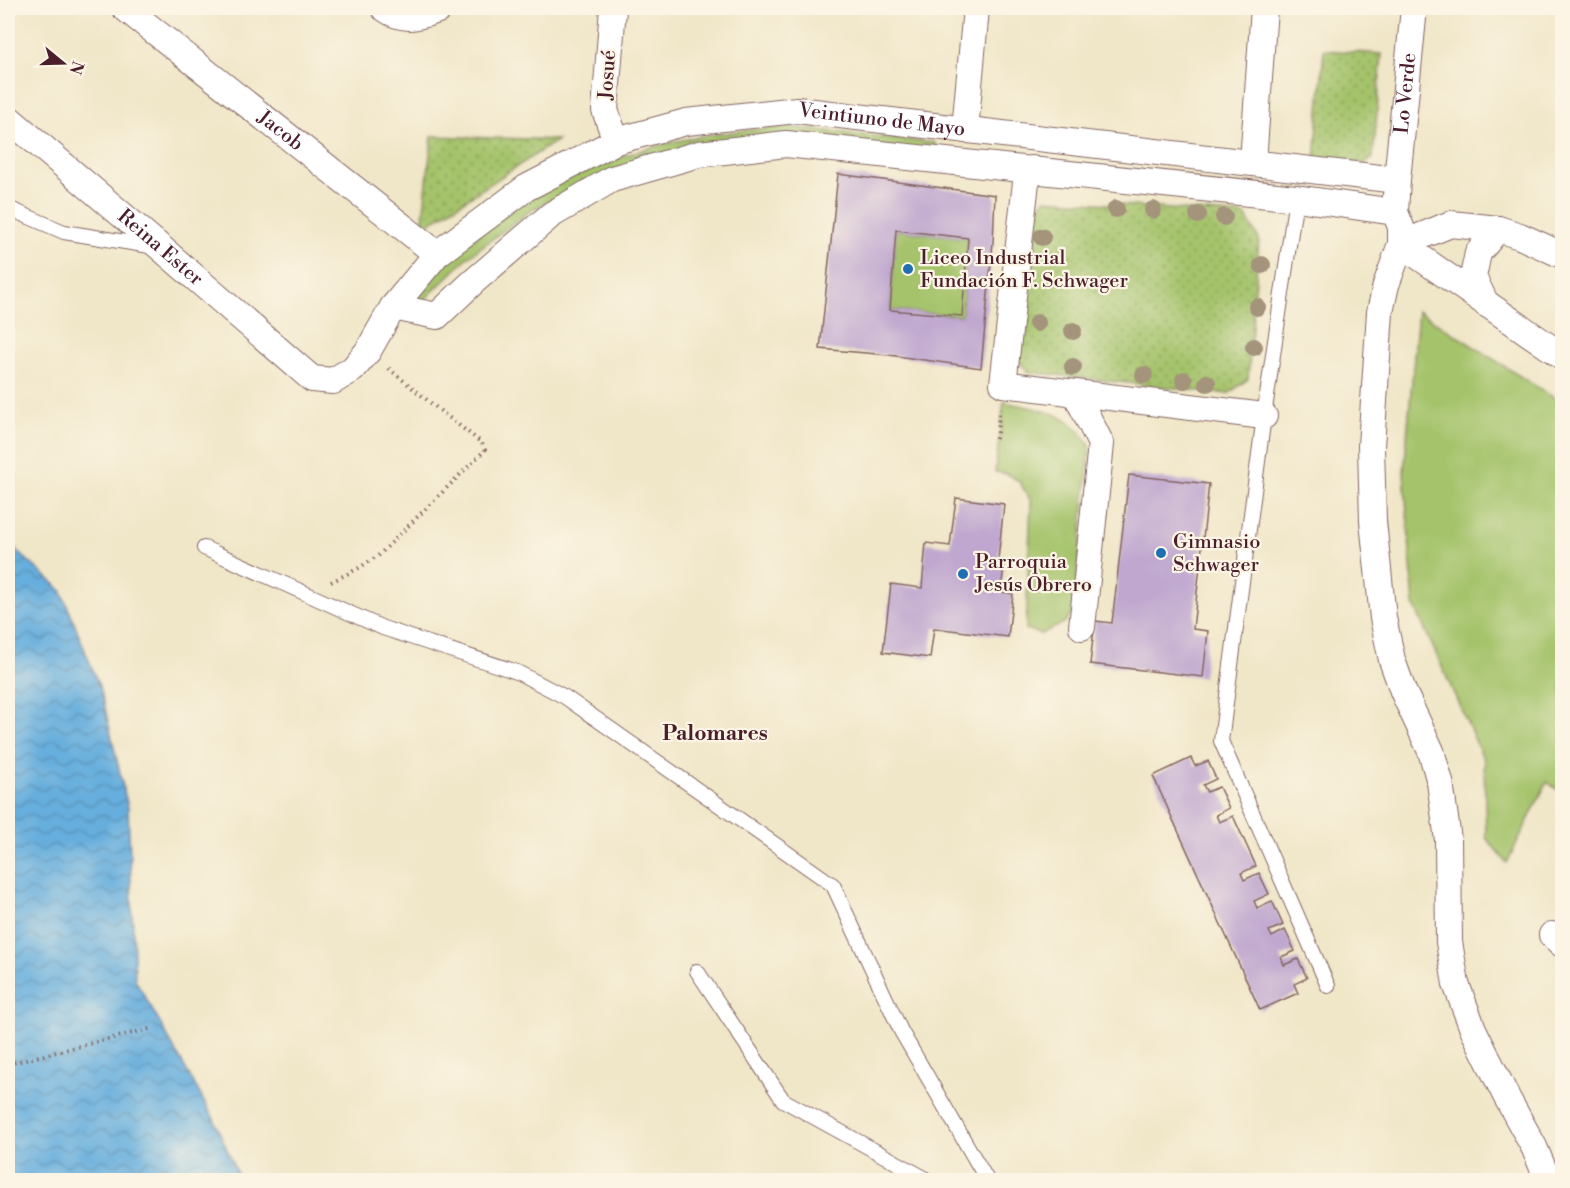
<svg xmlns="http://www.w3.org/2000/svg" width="1570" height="1188" font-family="'Libre Bodoni',serif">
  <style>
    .green { fill: #a4c36b; stroke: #77714b; stroke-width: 1.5 }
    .park { fill: url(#park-dots); stroke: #77714b; stroke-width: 1.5 }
    .water { fill: url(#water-waves); stroke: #586684; stroke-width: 1.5 }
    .building { fill: #bfa7cf; fill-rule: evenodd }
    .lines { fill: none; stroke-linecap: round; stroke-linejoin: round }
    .lane-casing { stroke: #846562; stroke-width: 16 }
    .street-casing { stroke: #846562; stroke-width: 28 }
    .path { stroke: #846562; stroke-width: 4; stroke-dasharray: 1.5 4.5; stroke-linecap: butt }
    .lane { stroke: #fff; stroke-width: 14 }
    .street { stroke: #fff; stroke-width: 26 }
    .tree { fill: #a4947c }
    .poi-dot { fill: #1f6fb2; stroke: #fcf5e5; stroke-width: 2 }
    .labels { text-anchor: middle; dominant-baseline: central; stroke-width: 4.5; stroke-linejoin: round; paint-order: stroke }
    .street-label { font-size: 20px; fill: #4a1f2b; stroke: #fcf5e5 }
    .poi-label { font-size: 20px; fill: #4a1f2b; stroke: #fcf5e5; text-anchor: start }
    .neighbourhood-label { font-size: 21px; font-weight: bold; fill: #4a1f2b; stroke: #fcf5e5 }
  </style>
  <defs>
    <pattern id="park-dots" width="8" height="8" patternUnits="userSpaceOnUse" patternTransform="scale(1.5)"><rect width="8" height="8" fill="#a4c36b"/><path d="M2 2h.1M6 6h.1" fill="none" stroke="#889e58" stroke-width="1.8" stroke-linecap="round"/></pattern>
    <pattern id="water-waves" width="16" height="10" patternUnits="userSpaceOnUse" patternTransform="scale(1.5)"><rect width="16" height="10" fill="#66aedd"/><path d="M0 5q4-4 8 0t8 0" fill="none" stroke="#568db3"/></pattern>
  </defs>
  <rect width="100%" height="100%" fill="#fcf5e5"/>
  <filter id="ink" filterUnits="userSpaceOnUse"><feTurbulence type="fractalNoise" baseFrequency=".0167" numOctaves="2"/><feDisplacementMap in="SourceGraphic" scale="12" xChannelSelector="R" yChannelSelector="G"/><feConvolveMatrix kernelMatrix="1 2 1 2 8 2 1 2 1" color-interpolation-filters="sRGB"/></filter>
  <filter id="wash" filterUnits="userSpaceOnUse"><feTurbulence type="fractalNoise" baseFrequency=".008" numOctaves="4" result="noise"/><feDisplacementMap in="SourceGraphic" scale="24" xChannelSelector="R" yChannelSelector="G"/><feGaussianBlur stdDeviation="1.35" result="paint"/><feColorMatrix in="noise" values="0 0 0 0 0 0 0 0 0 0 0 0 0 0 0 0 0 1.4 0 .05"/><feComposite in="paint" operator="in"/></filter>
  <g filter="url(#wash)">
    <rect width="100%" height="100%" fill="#f0e6c8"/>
    <path class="green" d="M 788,127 L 935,143 L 936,151 L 788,140 L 585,183 L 533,209 L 468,257 L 419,305 L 411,297 C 446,263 483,225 525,199 C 537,192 550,187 563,181 C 639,144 703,132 788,127 Z
      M 896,230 L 968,238 L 962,316 L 890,310 Z
      M 1418,311 L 1562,403 L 1562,793 L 1547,782 L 1507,863 L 1486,838 L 1484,760 L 1414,605 L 1404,472 Z
      M 1004,402 C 1040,410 1071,411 1090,446 L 1074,612 L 1064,623 L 1041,634 L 1026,629 L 1031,501 L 1019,481 L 1007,474 L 995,472 Z"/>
    <path class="park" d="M 1324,50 L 1382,54 L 1373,158 L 1364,164 L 1315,160 Z
      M 432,136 L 558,140 L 422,228 Z
      M 1046,199 L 1245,215 L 1259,239 L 1248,379 L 1228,394 L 1028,372 L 1014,356 L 1030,213 Z"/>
    <path class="water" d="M 8,543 L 61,590 L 101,691 L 128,808 L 135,979 L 214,1119 L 240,1180 L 8,1180 Z"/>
    <g id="blocks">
      <path class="building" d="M 838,174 L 995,195 L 993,242 L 981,368 L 889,355 L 820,349 ZM 896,230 L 968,238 L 962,316 L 890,310 Z
        M 1129,475 L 1209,484 L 1193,629 L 1208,631 L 1203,677 L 1090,664 L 1095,621 L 1112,623 Z
        M 956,498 L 1004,504 L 998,560 L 1004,564 L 1001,592 L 1013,594 L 1008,637 L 934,628 L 930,658 L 883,652 L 891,584 L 922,588 L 926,543 L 950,546 Z
        M 1191,758 L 1195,766 L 1208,761 L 1216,779 L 1203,785 L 1207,792 L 1219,787 L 1229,808 L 1216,815 L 1219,822 L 1233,816 L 1256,866 L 1241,873 L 1244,880 L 1259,873 L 1269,894 L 1254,901 L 1257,908 L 1272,901 L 1283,925 L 1269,931 L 1272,937 L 1285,930 L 1295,951 L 1281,957 L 1284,965 L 1298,959 L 1307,978 L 1294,984 L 1298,993 L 1260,1010 L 1153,776 Z"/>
    </g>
  </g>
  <g filter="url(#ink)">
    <use href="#blocks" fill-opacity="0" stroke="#846562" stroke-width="1.5"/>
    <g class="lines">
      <g class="lane-casing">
        <path id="lane" d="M 1296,198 L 1264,416 L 1221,741 L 1328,986
          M 8,208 L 64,232 L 156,247
          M 204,548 L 383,628 L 517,672 L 565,697 L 833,885 L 901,1031 L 987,1180
          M 697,971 L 783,1100 L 928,1180"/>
      </g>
      <g class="street-casing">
        <g id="street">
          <path id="s1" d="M 125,8 L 437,254"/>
          <path d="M 384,8 C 404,22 417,17 438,10 L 440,8"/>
          <path d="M 613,8 L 605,110 L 616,141"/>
          <path id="s2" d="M 8,118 L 161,248 L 312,379 L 333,381 L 353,369 L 368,351 L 393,307 L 437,254 L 526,188 L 616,141 L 686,122 L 797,110 L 1397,180 L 1395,212 L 1401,227 L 1401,244 L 1386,285 L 1380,312 L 1371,446 L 1373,521 L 1383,618 L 1392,660 L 1403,691 L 1431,751 L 1440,782 L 1448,840 L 1449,942 L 1456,984 L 1473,1029 L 1506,1096 L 1534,1147 L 1548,1180"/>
          <path d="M 965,130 L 976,8"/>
          <path d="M 1253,162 L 1264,8"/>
          <path d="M 1032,169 L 1026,182 L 1003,384 L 1264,416"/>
          <path id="s3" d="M 1397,180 L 1414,8"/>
          <path d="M 1401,244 L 1562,356"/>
          <path d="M 1401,244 L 1451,224 L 1498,229 L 1520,236 L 1562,255"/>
          <path d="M 1486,304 L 1473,277 L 1478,253 L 1498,229"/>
          <path d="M 393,307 L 437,316 L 473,282 L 551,215 L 612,179 L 699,154 L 786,144 L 1296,198 L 1395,212"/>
          <path d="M 1076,394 L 1101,444 L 1082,627"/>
          <path d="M 1552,935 L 1562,944"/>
        </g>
      </g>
      <path class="path" d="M 996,439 L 1000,409
        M 331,582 L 359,568 L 379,555 L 485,450 L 482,443 L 443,413 L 387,367
        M 8,1064 L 153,1028"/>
      <use href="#lane" class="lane"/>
      <use href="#street" class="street"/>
    </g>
    <g class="tree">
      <circle cx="1116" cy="209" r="9"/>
      <circle cx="1153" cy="210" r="9"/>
      <circle cx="1198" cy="215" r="9"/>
      <circle cx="1224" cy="217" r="9"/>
      <circle cx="1042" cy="237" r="9"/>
      <circle cx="1262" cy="265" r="9"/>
      <circle cx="1257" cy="307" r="9"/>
      <circle cx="1037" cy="323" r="9"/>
      <circle cx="1073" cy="331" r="9"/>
      <circle cx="1254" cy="347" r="9"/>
      <circle cx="1073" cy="367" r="9"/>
      <circle cx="1144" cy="375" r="9"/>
      <circle cx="1184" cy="380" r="9"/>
      <circle cx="1207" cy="383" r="9"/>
    </g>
  </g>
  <g class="poi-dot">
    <circle cx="908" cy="269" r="6"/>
    <circle cx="1161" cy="553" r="6"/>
    <circle cx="963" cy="574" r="6"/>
  </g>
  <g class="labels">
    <g class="street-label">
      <text transform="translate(608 75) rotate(-86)">Josué</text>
      <text stroke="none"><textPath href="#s3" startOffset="87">Lo Verde</textPath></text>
      <text stroke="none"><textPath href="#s2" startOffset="1070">Veintiuno de Mayo</textPath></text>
      <text stroke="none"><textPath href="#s1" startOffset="198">Jacob</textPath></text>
      <text stroke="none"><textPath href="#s2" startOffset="200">Reina Ester</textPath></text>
    </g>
    <g class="poi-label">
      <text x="920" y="258">Liceo Industrial<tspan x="920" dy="23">Fundación F. Schwager</tspan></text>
      <text x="1173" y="542">Gimnasio<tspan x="1173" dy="23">Schwager</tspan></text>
      <text x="975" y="562">Parroquia<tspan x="975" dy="23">Jesús Obrero</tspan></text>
    </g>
    <g class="neighbourhood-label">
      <text x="715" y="734">Palomares</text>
    </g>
  </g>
  <rect width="1570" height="1188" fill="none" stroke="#fcf5e5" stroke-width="30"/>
  <g transform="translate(63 63) rotate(109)" stroke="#fcf5e5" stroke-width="4.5" paint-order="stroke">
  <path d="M0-4.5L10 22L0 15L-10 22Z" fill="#4a1f2b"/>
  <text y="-9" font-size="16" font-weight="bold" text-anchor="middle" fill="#4a1f2b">N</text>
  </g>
</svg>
